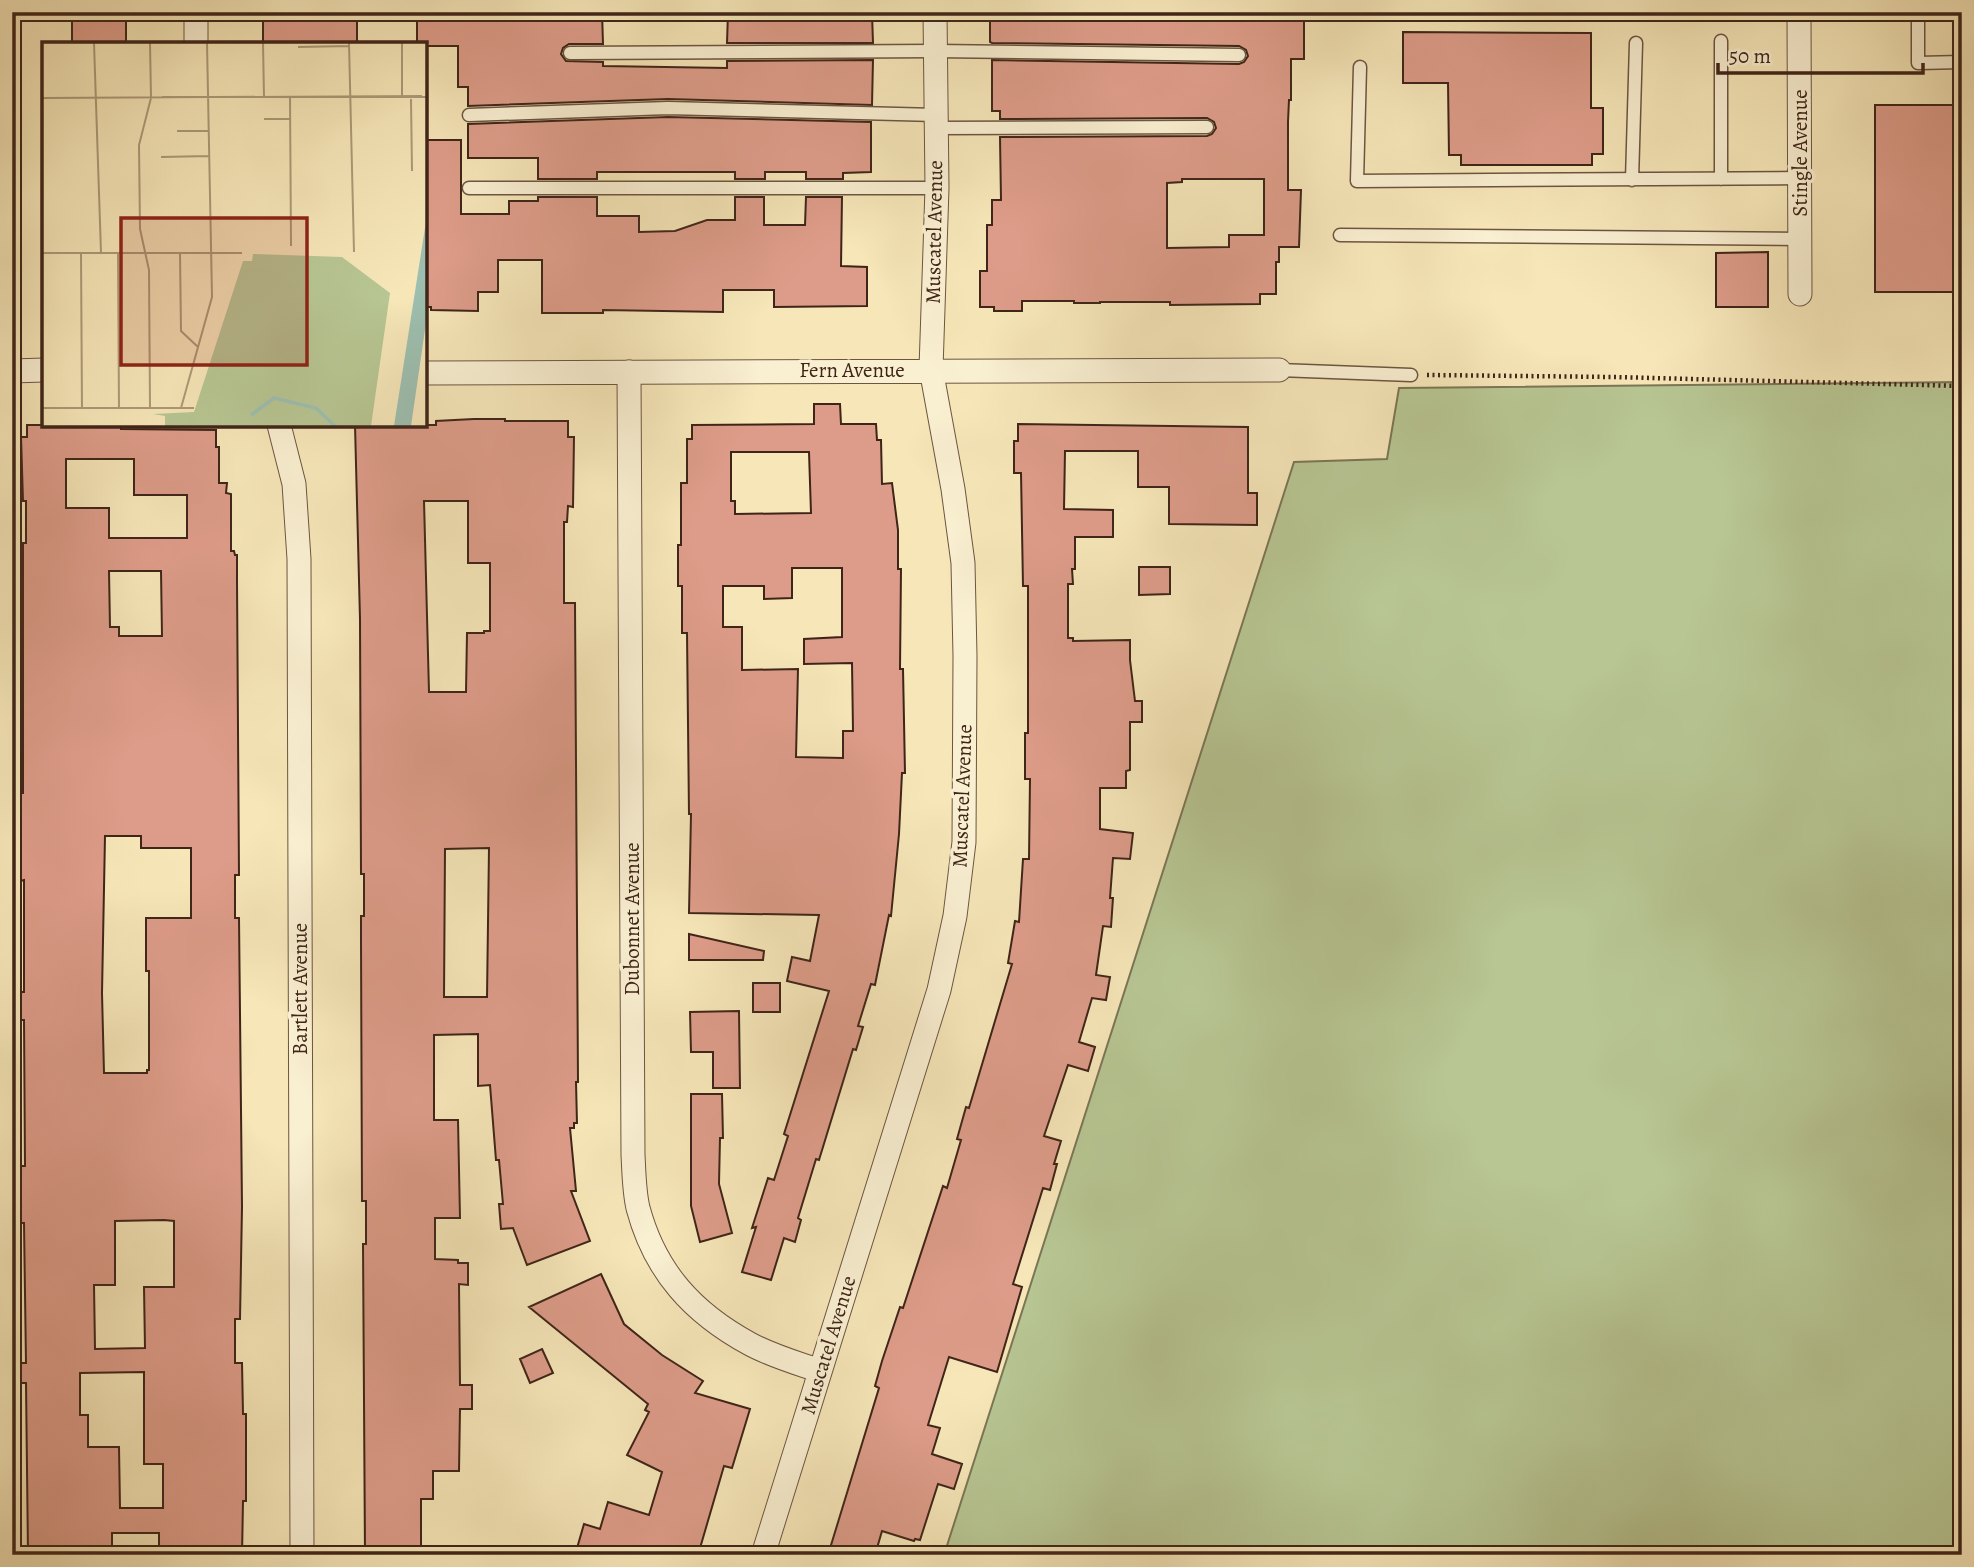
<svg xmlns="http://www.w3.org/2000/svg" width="1974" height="1567" font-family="Alegreya,serif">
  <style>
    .green { fill: #b7c693; stroke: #7b7656; stroke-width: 2 }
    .building { fill: #dd9c89; stroke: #3f2519; stroke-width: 2; fill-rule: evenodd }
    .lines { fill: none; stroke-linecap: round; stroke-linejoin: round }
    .lane-casing { stroke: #6d5541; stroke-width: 15 }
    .street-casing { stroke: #6d5541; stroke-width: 25 }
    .path { stroke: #3f2519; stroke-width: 4.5; stroke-dasharray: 2 3.5; stroke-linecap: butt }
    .lane { stroke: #f9efd1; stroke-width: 12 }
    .street { stroke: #f9efd1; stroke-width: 23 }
    .labels { text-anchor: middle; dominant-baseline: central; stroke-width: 7; stroke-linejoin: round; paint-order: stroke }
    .street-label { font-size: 21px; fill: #3f2519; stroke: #f9efd1 }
    .inset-river { fill: none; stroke: #9dbfb0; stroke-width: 3.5 }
    .inset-road { fill: none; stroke: #ad9978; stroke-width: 2 }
    .view { fill: #8f2418; fill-opacity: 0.15; stroke: #8f2418; stroke-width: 3.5 }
    .inset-edge { fill: none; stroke: #3f2519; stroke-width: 3.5 }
  </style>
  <rect width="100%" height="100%" fill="#f6e6b8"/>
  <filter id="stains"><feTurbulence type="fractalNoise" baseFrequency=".00286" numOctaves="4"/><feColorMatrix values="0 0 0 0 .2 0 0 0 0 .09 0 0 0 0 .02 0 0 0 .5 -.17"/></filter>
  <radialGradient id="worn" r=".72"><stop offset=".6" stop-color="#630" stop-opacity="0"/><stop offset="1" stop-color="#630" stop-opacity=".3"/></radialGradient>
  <path class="green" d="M 1962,382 L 1962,1555 L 944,1555 L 1294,462 L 1387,459 L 1399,388 Z"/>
  <path class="building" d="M 417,12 L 602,12 L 603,44 L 569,44 L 563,48 L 561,54 L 566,61 L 603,62 L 603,66 L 727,68 L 727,61 L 873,60 L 872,105 L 668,99 L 468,106 L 468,87 L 458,87 L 458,46 L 425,46 L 425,44 L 417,44 Z
    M 728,12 L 872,13 L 873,43 L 727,43 Z
    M 990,12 L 1304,12 L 1304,59 L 1291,59 L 1291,100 L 1289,100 L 1288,122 L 1288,190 L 1301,190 L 1299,247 L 1279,247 L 1279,262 L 1276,262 L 1276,294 L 1260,294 L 1260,304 L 1170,305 L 1170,302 L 1100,302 L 1100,303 L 1074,303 L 1074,301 L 1022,301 L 1022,311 L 994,311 L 994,307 L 980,307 L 980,271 L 987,271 L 987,225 L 992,225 L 992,200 L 1001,200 L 1000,137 L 1207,136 L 1212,134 L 1216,128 L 1214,122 L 1207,118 L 1000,119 L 1000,111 L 992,111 L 992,60 L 1239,64 L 1244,62 L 1248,56 L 1246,50 L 1239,46 L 992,43 L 990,42 ZM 1182,179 L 1264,179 L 1264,235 L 1229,235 L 1229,247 L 1167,248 L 1167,183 L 1182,182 Z
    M 263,13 L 312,13 L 312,21 L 357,21 L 357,44 L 263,44 Z
    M 72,14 L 126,14 L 126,44 L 72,44 Z
    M 1403,32 L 1591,33 L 1591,108 L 1603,108 L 1603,154 L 1592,154 L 1592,165 L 1461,165 L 1461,155 L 1449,155 L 1448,83 L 1403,83 Z
    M 1875,105 L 1957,105 L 1956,292 L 1875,292 Z
    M 668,117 L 871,122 L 871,172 L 843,173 L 843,179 L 806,179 L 806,172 L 765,172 L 765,179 L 735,179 L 735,172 L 597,172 L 597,179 L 538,179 L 538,158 L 468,158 L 468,124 Z
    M 425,140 L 461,140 L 461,214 L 509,214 L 509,201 L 538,201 L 538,197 L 597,197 L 597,216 L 639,216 L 639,232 L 675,231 L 707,220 L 735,220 L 735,197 L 764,197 L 764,225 L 805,225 L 806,197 L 842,197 L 841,266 L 867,267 L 867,306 L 774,307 L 774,290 L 723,290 L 723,312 L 603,310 L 603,313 L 542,313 L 542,260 L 498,260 L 498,292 L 478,292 L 478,311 L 431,310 L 431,307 L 425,307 Z
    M 1768,252 L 1768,307 L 1716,307 L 1716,253 Z
    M 814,404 L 840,404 L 841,424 L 876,424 L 877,440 L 881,440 L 882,484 L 892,483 L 898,530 L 898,569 L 901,569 L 900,669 L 903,669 L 905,773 L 902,773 L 899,834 L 891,916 L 889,915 L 875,985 L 871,984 L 858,1026 L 863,1027 L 856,1050 L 853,1049 L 819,1160 L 816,1159 L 798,1218 L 801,1220 L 795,1242 L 784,1238 L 771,1280 L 742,1272 L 756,1227 L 752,1228 L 768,1178 L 774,1180 L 788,1136 L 784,1134 L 829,991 L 787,981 L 792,957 L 810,961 L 819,915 L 689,913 L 691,814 L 689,814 L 687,633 L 682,633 L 682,586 L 678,586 L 678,545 L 681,545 L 681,483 L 687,483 L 687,439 L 692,439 L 692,425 L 814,424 ZM 731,452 L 809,452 L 811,513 L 735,514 L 735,501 L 731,501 ZM 792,568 L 842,568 L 842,637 L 804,639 L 804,664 L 852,663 L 853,731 L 843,731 L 843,758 L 796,757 L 798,669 L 742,670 L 742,627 L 723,627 L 723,586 L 764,586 L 764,599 L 792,598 Z
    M 474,419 L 505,419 L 505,421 L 568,421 L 568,437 L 574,437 L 573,507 L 568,506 L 567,522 L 564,522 L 564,603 L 575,603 L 578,1082 L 576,1082 L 577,1123 L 574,1123 L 574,1128 L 570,1128 L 576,1191 L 571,1191 L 590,1241 L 527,1265 L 513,1228 L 501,1229 L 499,1204 L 503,1204 L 499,1160 L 496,1160 L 490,1085 L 478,1086 L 478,1034 L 434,1035 L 434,1120 L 458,1120 L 460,1218 L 435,1218 L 435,1259 L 458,1260 L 458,1263 L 468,1263 L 468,1285 L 459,1284 L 460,1385 L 472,1385 L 472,1409 L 460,1409 L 459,1471 L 433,1471 L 433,1499 L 421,1499 L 421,1555 L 365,1555 L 363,1244 L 366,1244 L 366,1201 L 362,1201 L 361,941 L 361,916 L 364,916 L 364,874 L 361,874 L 360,619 L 355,425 L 436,425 L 436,421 ZM 424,501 L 468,501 L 468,563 L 490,563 L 490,631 L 484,631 L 484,633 L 467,633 L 466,692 L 429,692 ZM 489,848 L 487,997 L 444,997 L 445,849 Z
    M 1018,424 L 1248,427 L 1248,493 L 1257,493 L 1257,525 L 1169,524 L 1169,487 L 1138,487 L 1138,451 L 1065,451 L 1064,509 L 1113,510 L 1113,537 L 1075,537 L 1075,569 L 1072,569 L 1073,584 L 1068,584 L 1068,638 L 1073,638 L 1073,641 L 1130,640 L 1130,660 L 1135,701 L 1142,701 L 1142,722 L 1130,722 L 1130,770 L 1126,771 L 1126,788 L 1100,788 L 1100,829 L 1133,833 L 1130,859 L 1113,858 L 1110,898 L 1113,898 L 1111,927 L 1103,926 L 1096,975 L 1110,977 L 1106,1000 L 1092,998 L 1079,1042 L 1095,1047 L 1088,1071 L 1068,1065 L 1044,1136 L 1061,1141 L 1054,1164 L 1057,1164 L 1050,1190 L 1043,1188 L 1013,1284 L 1022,1287 L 997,1372 L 949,1357 L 928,1425 L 940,1428 L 932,1454 L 962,1464 L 954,1489 L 938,1484 L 920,1540 L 915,1539 L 914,1541 L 882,1531 L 875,1555 L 828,1555 L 879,1388 L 875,1386 L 882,1361 L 900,1307 L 903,1308 L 943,1186 L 947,1188 L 961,1140 L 957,1139 L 966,1107 L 969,1108 L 1012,964 L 1008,963 L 1015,921 L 1019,922 L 1023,859 L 1029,859 L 1030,779 L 1025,779 L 1025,733 L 1028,733 L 1028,586 L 1023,586 L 1021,473 L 1014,473 L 1014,441 L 1018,441 Z
    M 27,425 L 121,425 L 121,429 L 216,430 L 216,447 L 219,447 L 219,483 L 227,483 L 226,493 L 231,494 L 231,551 L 234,551 L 235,555 L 237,555 L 237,581 L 239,875 L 235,875 L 235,918 L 239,918 L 242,1207 L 240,1319 L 235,1319 L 235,1363 L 242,1363 L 243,1414 L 246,1414 L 246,1501 L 243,1501 L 242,1555 L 159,1555 L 159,1533 L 112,1533 L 112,1555 L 28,1555 L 26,1383 L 20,1383 L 20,1363 L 26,1363 L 24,1223 L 20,1223 L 20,1166 L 25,1166 L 24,1020 L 17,1020 L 17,992 L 24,992 L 24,880 L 20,881 L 18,808 L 20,793 L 23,793 L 23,543 L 26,543 L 26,501 L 23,501 L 21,437 L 27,437 ZM 66,459 L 134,459 L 134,495 L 187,495 L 187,538 L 109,538 L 109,508 L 66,508 ZM 109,571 L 161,571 L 162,636 L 119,636 L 119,627 L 110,627 ZM 105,836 L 141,836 L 141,848 L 191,848 L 191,918 L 146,918 L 146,971 L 149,971 L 149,1070 L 147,1070 L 147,1073 L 104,1073 L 102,993 ZM 164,1220 L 174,1221 L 174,1287 L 144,1287 L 145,1348 L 95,1349 L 94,1285 L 115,1285 L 115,1221 ZM 144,1372 L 144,1464 L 163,1464 L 163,1508 L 120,1508 L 119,1447 L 88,1447 L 88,1415 L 80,1415 L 80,1373 Z
    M 1139,567 L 1170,567 L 1170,594 L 1139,595 Z
    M 689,934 L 764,951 L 763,960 L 689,960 Z
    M 753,983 L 780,983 L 780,1012 L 753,1012 Z
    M 739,1011 L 740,1088 L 713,1088 L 713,1052 L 691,1052 L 690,1012 Z
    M 691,1094 L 722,1094 L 723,1138 L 720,1138 L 719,1184 L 732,1233 L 700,1242 L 691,1206 Z
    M 601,1274 L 624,1324 L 662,1355 L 703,1381 L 695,1393 L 750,1409 L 732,1468 L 724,1466 L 698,1555 L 575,1555 L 584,1524 L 600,1529 L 608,1502 L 649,1515 L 662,1472 L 627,1455 L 649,1412 L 645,1410 L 648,1404 L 529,1307 Z
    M 542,1349 L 553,1373 L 530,1383 L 520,1359 Z"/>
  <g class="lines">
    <g class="lane-casing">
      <path id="lane" d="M 1918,12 L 1918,63 L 1962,62
        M 1721,41 L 1721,179
        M 570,53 L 935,51 L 1239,55
        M 1360,67 L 1357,181 L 1800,178
        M 469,115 L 668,108 L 936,115
        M 936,128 L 1207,127
        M 1632,180 L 1636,43
        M 469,188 L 937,188
        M 1340,235 L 1800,239
        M 1279,370 L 1411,375"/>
    </g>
    <g class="street-casing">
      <path id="street" d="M 196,12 L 196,44
        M 1799,12 L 1800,294
        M 12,371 L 44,370
        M 629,372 L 633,1155 C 634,1172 634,1191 638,1208 C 655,1272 693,1313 750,1344 C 772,1356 797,1363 820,1371
        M 425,373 L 1279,370
        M 279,425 L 294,484 L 299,559 L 302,1555
        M 763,1555 L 939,990 L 955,916 L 964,842 L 965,656 L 963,563 L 953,489 L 931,369 L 937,188 L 935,12"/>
    </g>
    <path class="path" d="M 1427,375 L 1614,377 L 1962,386"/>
    <use href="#lane" class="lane"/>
    <use href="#street" class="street"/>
  </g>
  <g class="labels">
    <g class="street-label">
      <text transform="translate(1800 153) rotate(-90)">Stingle Avenue</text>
      <text transform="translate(934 232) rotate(-89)">Muscatel Avenue</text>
      <text x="852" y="370">Fern Avenue</text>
      <text transform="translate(962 796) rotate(-88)">Muscatel Avenue</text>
      <text transform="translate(632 919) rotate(-90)">Dubonnet Avenue</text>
      <text transform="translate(300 989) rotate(-90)">Bartlett Avenue</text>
      <text transform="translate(828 1345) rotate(-73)">Muscatel Avenue</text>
    </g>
  </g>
  <g transform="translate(42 42)">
    <rect width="385" height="385" fill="#f6e6b8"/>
    <path d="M 211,212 L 300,215 L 348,251 L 329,384 L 123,384 L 123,374 L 111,372 L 152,370 L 201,219 L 210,219 Z" fill="#b7c693"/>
    <path d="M 385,173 L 385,274 L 369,384 L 352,384 Z" fill="#9dbfb0"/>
    <path class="inset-river" d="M 209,373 L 232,356 L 274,366 L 293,384"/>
    <path class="inset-road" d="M 52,1 L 59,211M 221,1 L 222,55M 307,1 L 312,210M 256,5 L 307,4M 120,55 L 385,55M 248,55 L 249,204M 360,55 L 360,1M 0,56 L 380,54M 369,57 L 370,129M 222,77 L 248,77M 135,89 L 166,89M 119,115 L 167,114M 0,211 L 200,211M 39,211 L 40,366M 76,211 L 77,366M 138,211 L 139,289 L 156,305M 0,366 L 152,366M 108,366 L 107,228 L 98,187 L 97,103 L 109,56 L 108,1M 139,366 L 170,255 L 165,1"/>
    <path class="view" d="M 79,176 L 265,176 L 265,323 L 79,323 Z"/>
    <rect width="385" height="385" class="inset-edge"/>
  </g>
  <rect width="1974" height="1567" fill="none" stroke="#f6e6b8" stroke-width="42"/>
  <rect x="14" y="14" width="1946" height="1539" fill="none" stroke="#3f2519" stroke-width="3.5"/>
  <rect x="21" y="21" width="1932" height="1525" fill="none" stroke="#3f2519" stroke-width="2"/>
  <path d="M1718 63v10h205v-10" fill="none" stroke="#3f2519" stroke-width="3.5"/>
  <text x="1729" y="63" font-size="21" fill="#3f2519" stroke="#f9efd1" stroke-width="5" paint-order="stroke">50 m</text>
  <rect width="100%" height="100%" filter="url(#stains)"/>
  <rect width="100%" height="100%" fill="url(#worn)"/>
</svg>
